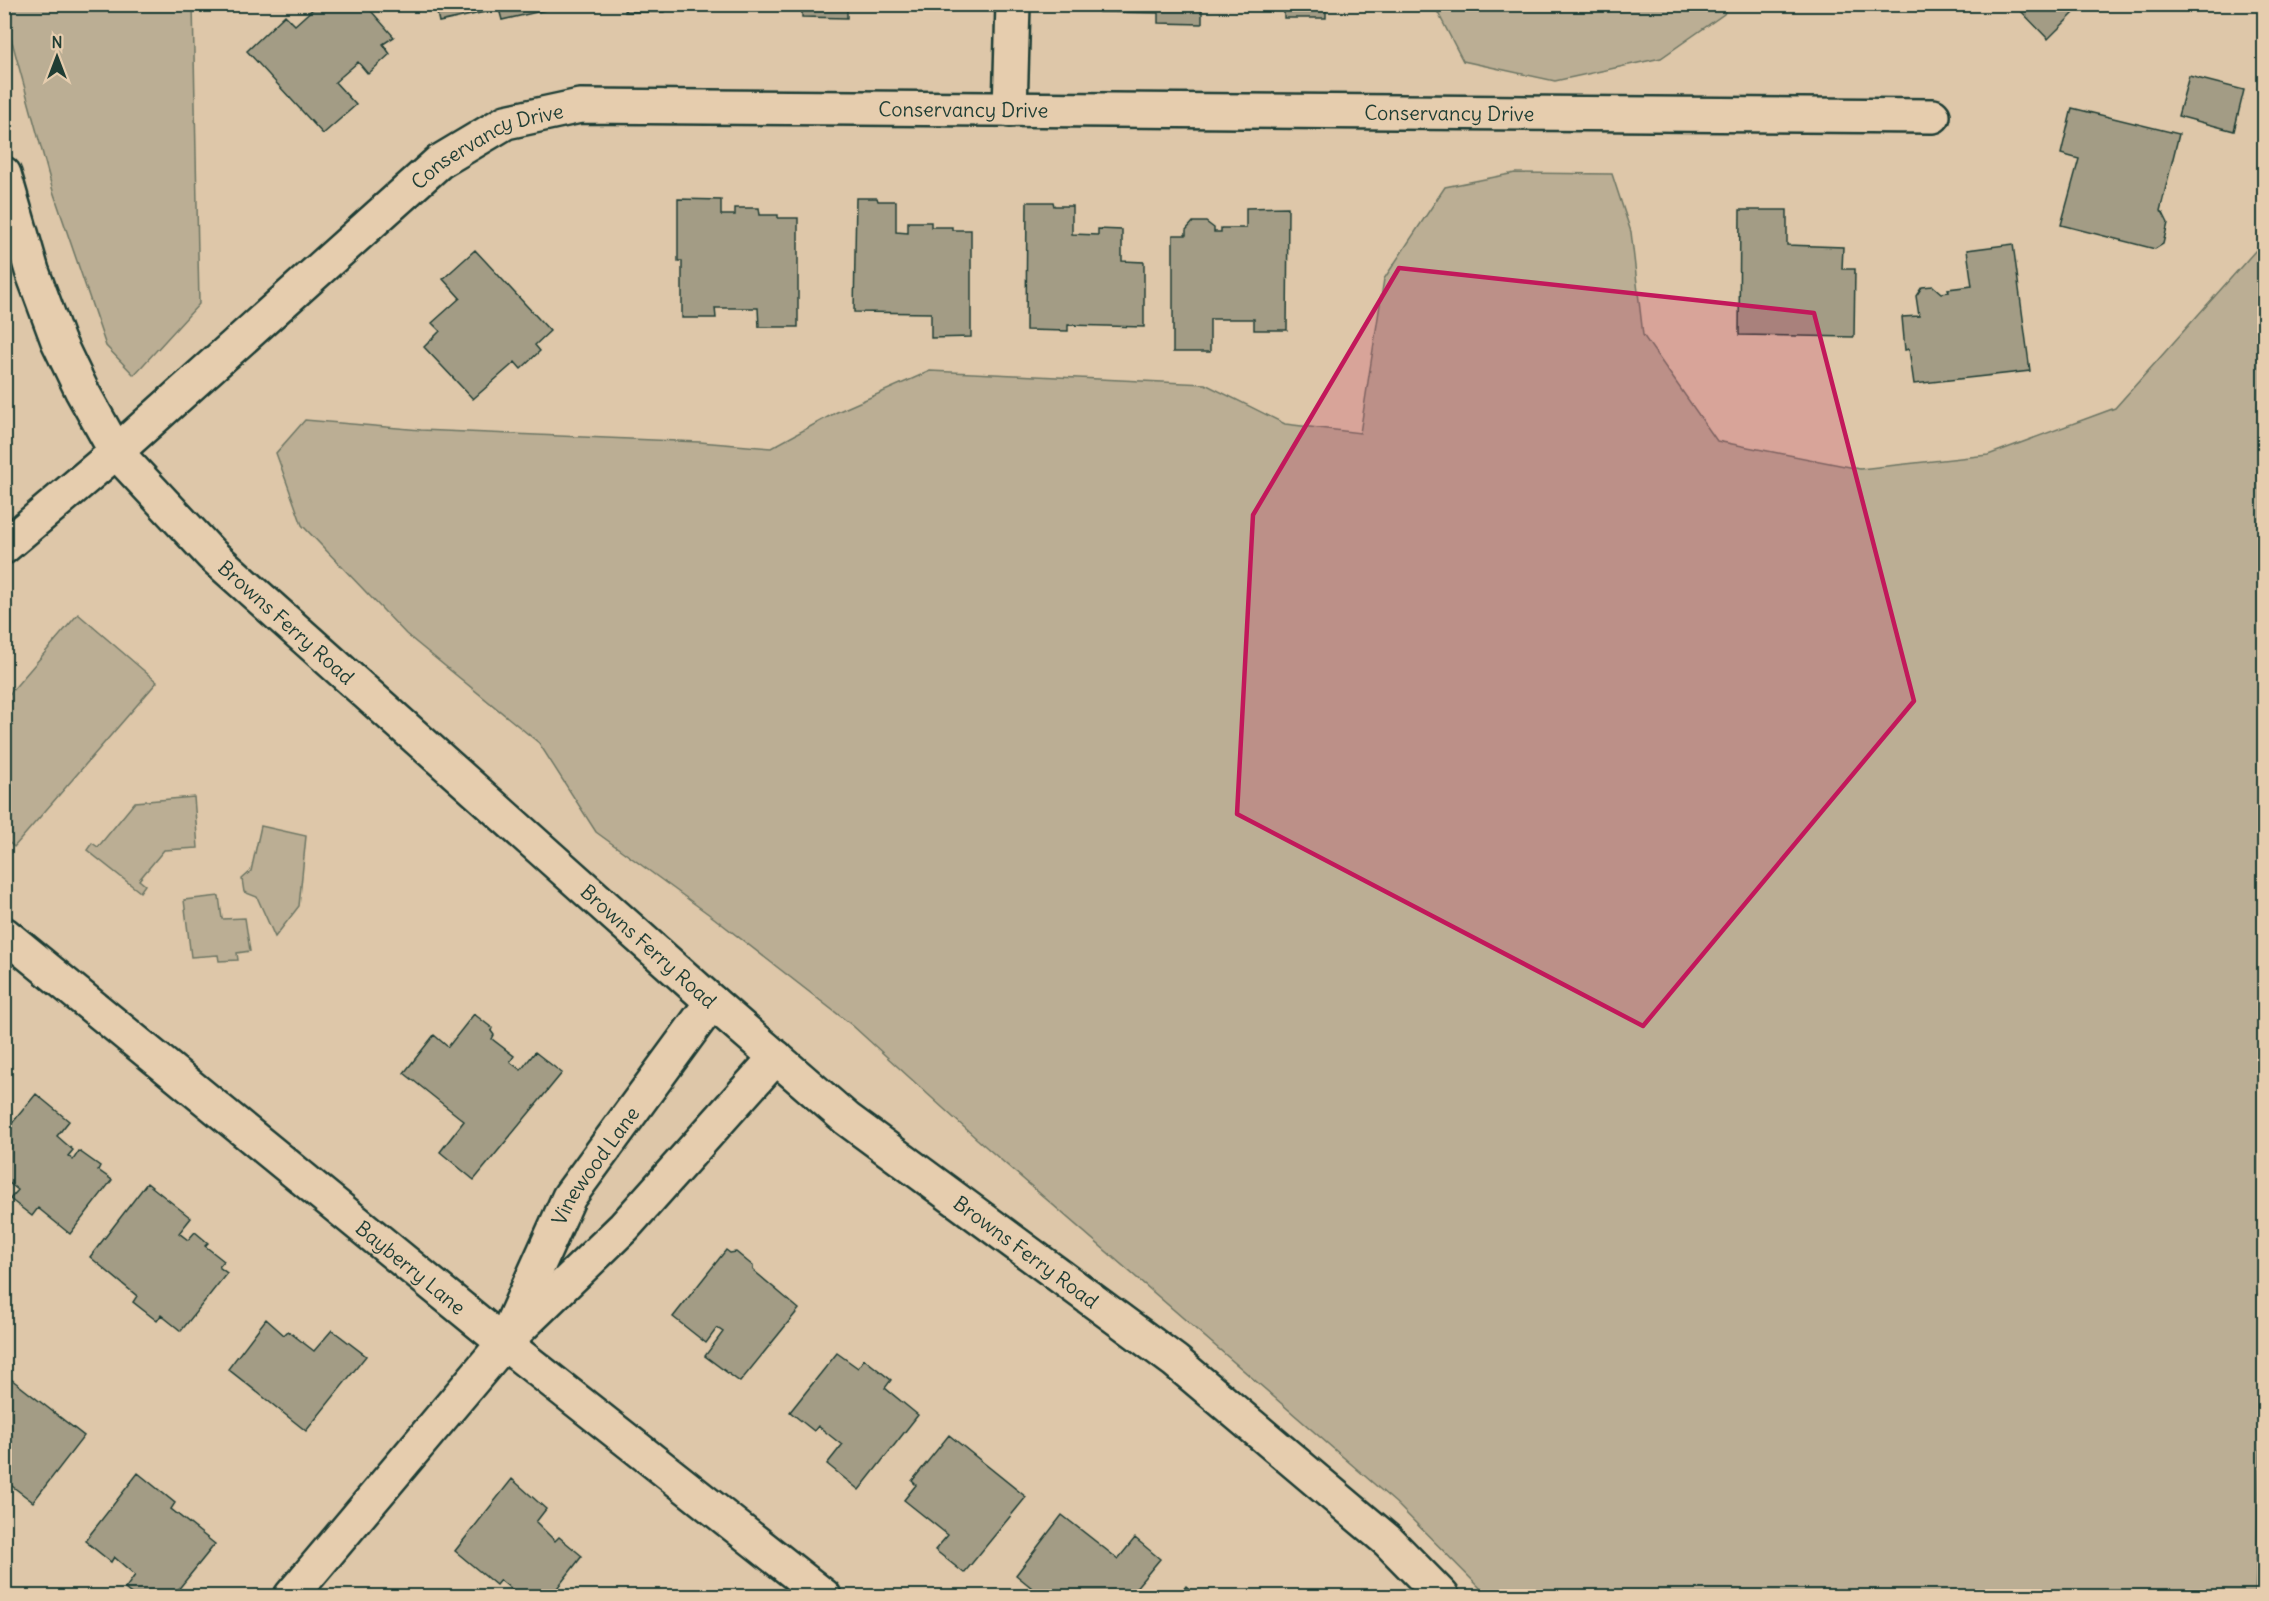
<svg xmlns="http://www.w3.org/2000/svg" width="2269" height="1601" font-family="Delius,sans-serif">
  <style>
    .green { fill: #bbae94; stroke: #6d7664; stroke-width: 1.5 }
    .building { fill: #a39c85; stroke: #1f3d34; stroke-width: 1.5 }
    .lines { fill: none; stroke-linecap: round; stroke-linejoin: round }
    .street-casing { stroke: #1f3d34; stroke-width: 38 }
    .secondary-casing { stroke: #1f3d34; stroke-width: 38 }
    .street { stroke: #e6cdae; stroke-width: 33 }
    .secondary { stroke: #e6cdae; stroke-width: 33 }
    .marked { fill: #c2185b; fill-opacity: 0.2; stroke: #c2185b; stroke-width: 4.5; stroke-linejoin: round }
    .labels { text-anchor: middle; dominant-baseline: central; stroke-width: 4.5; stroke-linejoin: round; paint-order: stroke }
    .street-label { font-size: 20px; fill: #1f3d34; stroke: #e6cdae }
  </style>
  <rect width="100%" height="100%" fill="#dec7a9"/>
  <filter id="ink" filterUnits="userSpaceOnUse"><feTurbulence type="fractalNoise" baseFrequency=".0167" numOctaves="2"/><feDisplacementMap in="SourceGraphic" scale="12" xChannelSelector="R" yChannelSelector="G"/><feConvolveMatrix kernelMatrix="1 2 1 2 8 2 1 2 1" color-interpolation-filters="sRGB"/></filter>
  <g filter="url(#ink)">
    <path class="green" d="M 4,5 L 193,5 L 199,304 L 134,375 L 106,346 L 53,191 L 5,16 Z
      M 1434,5 L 1728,5 L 1724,14 L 1661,58 L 1555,81 L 1463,61 Z
      M 1515,173 L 1612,174 L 1631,232 L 1643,335 L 1717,441 L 1860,469 L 1988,455 L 2115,408 L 2264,241 L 2264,1349 L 2255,1596 L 1488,1596 L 1396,1503 L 977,1139 L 853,1026 L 714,918 L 596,832 L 539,743 L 406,634 L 302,525 L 276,453 L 305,420 L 421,430 L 700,442 L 771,448 L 837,412 L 930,371 L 1205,384 L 1285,424 L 1360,433 L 1384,279 L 1445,187 Z
      M 78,614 L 157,682 L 14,847 L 5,839 L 5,699 Z
      M 194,797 L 198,848 L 164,850 L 139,880 L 145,885 L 140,892 L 87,850 L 92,843 L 98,847 L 135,802 Z
      M 261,826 L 306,836 L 299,906 L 275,937 L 257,897 L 244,892 L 242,879 L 251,871 Z
      M 219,896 L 222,919 L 245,918 L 250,951 L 237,953 L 238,960 L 219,961 L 218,955 L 191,957 L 184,900 Z"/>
    <path class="building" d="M 312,4 L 365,4 L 394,37 L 383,44 L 390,54 L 368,74 L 358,62 L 335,82 L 356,105 L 323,134 L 247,51 L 285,15 L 295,25 L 315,7 Z
      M 435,4 L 545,4 L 546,10 L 502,20 L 499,9 L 439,22 Z
      M 626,4 L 665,4 L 664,12 L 625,12 Z
      M 802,4 L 847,4 L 847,18 L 802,17 Z
      M 1100,4 L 1202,4 L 1202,24 L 1158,23 L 1158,13 L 1099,12 Z
      M 1284,4 L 1326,4 L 1326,18 L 1284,18 Z
      M 2019,4 L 2083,4 L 2048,39 L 2017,7 Z
      M 2189,76 L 2244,90 L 2234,131 L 2178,116 Z
      M 2072,108 L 2179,134 L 2160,211 L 2163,213 L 2168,223 L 2163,244 L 2155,249 L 2061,225 L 2079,159 L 2061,154 Z
      M 856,198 L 877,198 L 878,201 L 896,201 L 896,232 L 908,233 L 908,222 L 931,222 L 931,227 L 952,227 L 952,230 L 971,230 L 971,337 L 931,338 L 931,313 L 854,312 Z
      M 678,199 L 721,200 L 721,215 L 735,215 L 735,208 L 759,208 L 760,215 L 778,215 L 778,218 L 798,218 L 798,327 L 759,327 L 758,308 L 715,308 L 716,318 L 682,318 L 682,261 L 678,261 Z
      M 1027,202 L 1053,202 L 1054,206 L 1072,206 L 1072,234 L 1098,235 L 1098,229 L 1122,230 L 1122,261 L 1144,262 L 1144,327 L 1068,325 L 1068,331 L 1026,330 Z
      M 1288,207 L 1287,330 L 1254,330 L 1254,319 L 1210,319 L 1210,352 L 1173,352 L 1173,235 L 1186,235 L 1186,230 L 1193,222 L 1206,222 L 1214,228 L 1214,232 L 1221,232 L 1221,228 L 1246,228 L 1246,208 Z
      M 1740,210 L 1787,210 L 1787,245 L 1843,247 L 1842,269 L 1855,269 L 1854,337 L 1739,335 Z
      M 2013,244 L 2030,371 L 1914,384 L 1909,349 L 1905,350 L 1902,317 L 1919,316 L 1916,296 L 1922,287 L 1933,286 L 1941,293 L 1949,292 L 1948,289 L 1972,286 L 1967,250 Z
      M 475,250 L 550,331 L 535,345 L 540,351 L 521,369 L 515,362 L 473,399 L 424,347 L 440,331 L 432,323 L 460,298 L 443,279 Z
      M 474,1014 L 492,1028 L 491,1031 L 494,1035 L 492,1039 L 514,1056 L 510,1062 L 521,1070 L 535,1052 L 562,1073 L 474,1180 L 440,1152 L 464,1121 L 404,1073 L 434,1035 L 448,1047 Z
      M 36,1094 L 69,1121 L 57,1136 L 73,1150 L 68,1156 L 73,1160 L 79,1151 L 100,1166 L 98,1170 L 112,1180 L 70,1234 L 38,1208 L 32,1216 L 10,1199 L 18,1190 L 4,1179 L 4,1133 Z
      M 147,1183 L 191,1218 L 179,1233 L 188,1240 L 195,1232 L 208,1243 L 205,1246 L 224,1261 L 219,1267 L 227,1273 L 181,1331 L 161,1315 L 157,1321 L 133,1302 L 137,1296 L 90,1257 Z
      M 726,1250 L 730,1253 L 736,1252 L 753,1266 L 753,1270 L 799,1309 L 740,1382 L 705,1356 L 723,1332 L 717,1328 L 706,1343 L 673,1317 Z
      M 266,1319 L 284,1335 L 288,1331 L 314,1351 L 332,1330 L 366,1356 L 306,1431 L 228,1369 Z
      M 837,1353 L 858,1368 L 864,1359 L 891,1380 L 885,1388 L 918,1415 L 859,1490 L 827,1464 L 842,1445 L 818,1426 L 814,1431 L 790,1412 Z
      M 11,1379 L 84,1436 L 33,1502 L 4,1480 L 4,1388 Z
      M 949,1435 L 1026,1497 L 964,1573 L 935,1550 L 948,1535 L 904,1500 L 916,1485 L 912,1481 Z
      M 138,1473 L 175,1503 L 171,1509 L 215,1544 L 173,1596 L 134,1596 L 125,1589 L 135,1575 L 114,1557 L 111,1562 L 85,1541 Z
      M 512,1479 L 546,1509 L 536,1522 L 555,1541 L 559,1537 L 582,1556 L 551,1596 L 514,1596 L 515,1592 L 500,1580 L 496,1585 L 455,1551 Z
      M 1062,1515 L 1118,1559 L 1135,1538 L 1160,1559 L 1129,1596 L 1042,1596 L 1016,1575 Z
      M 1186,1586 L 1198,1596 L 1178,1596 Z"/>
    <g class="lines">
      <g class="street-casing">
        <g id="street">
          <path d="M 1010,110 L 1013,4"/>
          <path id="s1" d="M 4,547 L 116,452 L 439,162 L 506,122 L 580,106 L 1933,116"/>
          <path id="s2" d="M 4,934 L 504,1343 L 824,1596"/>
          <path id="s3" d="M 510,1328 L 569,1197 L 712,1002"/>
          <path d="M 291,1596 L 504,1343 L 624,1227 L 776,1057"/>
        </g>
      </g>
      <g class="secondary-casing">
        <g id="secondary">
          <path id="s4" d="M 4,174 L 32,271 L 58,341 L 82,391 L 116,452 L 212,555 L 712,1002 L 847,1119 L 1175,1361 L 1388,1541 L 1442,1596"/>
        </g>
      </g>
      <use href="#street" class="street"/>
      <use href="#secondary" class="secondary"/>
    </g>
  </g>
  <path class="marked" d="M 1399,268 L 1814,313 L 1914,701 L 1643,1026 L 1237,814 L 1253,515 Z"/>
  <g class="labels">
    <g class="street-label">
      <text stroke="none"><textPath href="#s1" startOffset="1118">Conservancy Drive</textPath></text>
      <text stroke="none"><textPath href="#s1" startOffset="1604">Conservancy Drive</textPath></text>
      <text stroke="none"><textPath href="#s1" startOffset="632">Conservancy Drive</textPath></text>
      <text stroke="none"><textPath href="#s4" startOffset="542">Browns Ferry Road</textPath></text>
      <text stroke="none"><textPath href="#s4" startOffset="1028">Browns Ferry Road</textPath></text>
      <text stroke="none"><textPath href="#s3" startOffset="184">Vinewood Lane</textPath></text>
      <text stroke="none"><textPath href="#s4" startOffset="1514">Browns Ferry Road</textPath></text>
      <text stroke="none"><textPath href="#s2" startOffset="526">Bayberry Lane</textPath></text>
    </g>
  </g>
  <rect width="2269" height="1601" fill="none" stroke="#e6cdae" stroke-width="24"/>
  <rect x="12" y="12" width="2245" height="1577" fill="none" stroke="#1f3d34" stroke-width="2" filter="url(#ink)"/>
  <g transform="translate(57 57)" stroke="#e6cdae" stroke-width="4.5" paint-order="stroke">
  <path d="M0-4.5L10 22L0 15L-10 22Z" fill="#1f3d34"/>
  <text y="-9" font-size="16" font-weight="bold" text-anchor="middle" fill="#1f3d34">N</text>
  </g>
</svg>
